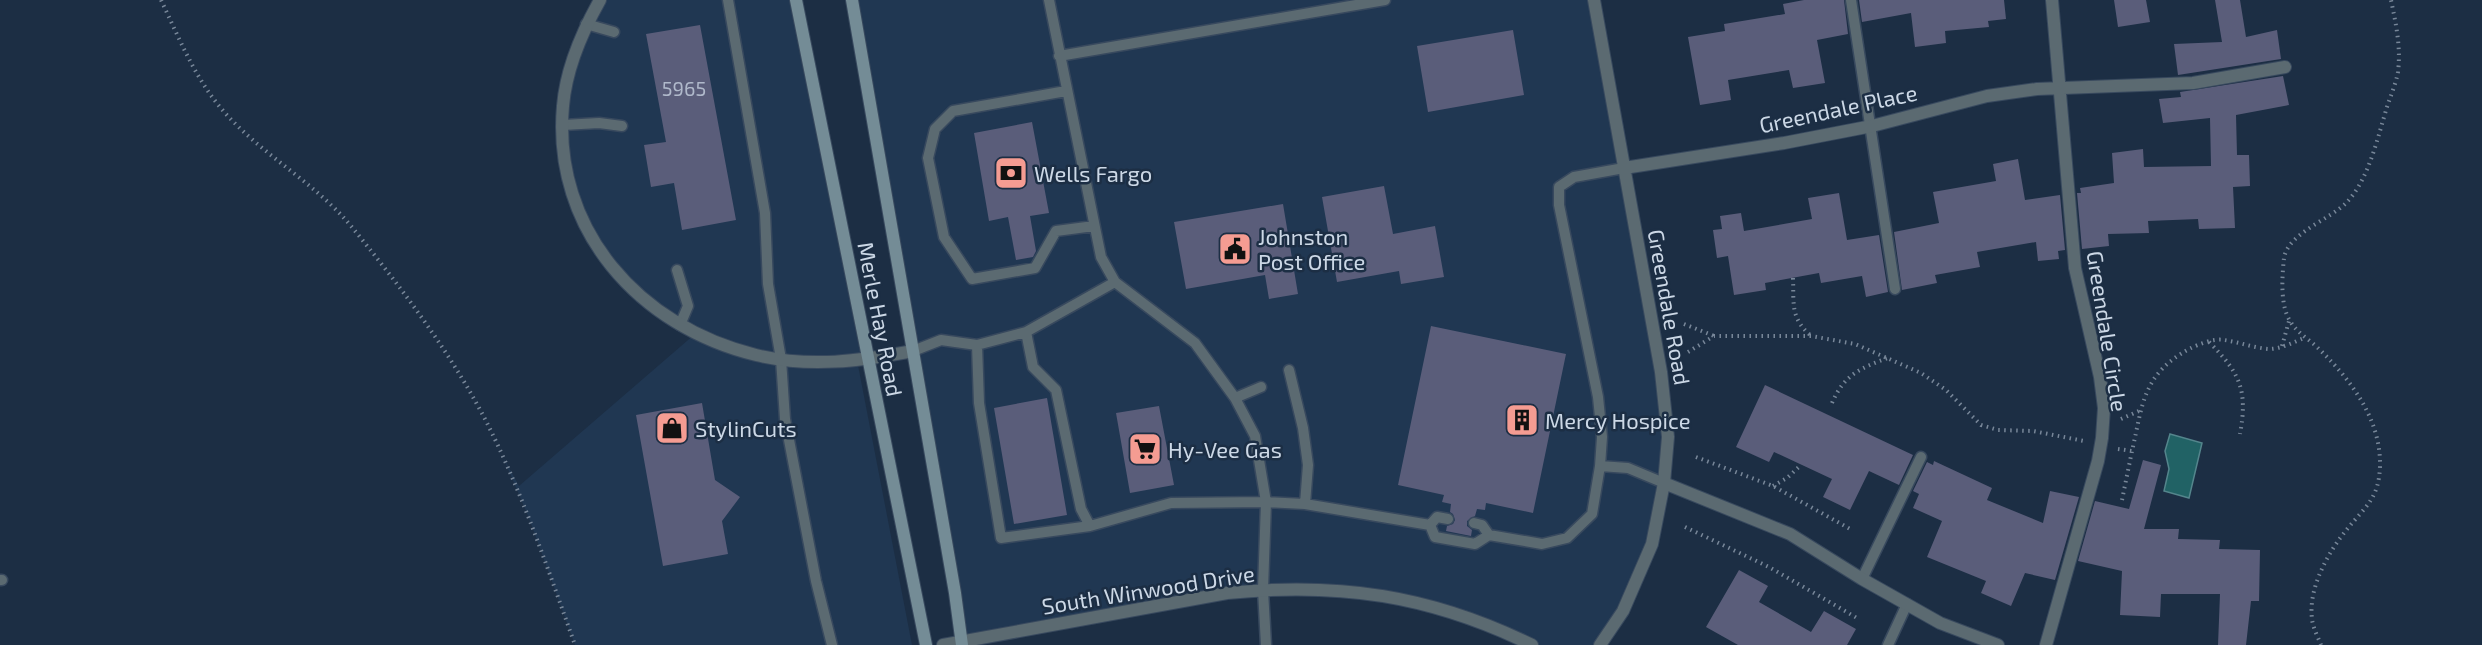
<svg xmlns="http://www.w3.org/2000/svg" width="2482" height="645" font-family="'Exo 2',sans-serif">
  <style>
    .built { fill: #203752 }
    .water { fill: #216265; stroke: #54858c; stroke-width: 1.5 }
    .building { fill: #5a5d7a }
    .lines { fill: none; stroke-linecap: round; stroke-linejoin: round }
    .service-casing { stroke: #38495e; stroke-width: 13 }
    .minor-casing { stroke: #38495e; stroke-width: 14 }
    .secondary-casing { stroke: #38495e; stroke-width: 14 }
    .path { stroke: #788799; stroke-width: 4; stroke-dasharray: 1.5 4.5; stroke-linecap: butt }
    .service { stroke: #5b6a71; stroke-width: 10 }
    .minor { stroke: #5b6a71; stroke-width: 12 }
    .secondary { stroke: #748c96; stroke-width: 12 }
    .labels { text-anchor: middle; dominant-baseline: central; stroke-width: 5; stroke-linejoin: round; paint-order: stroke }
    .number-label { font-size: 20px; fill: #b0b9cb }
    .street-label { font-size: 22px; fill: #ccd8e6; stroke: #1c2e44 }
    .poi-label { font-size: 22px; fill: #ccd8e6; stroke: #1c2e44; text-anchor: start }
  </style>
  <rect width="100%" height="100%" fill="#1c2e44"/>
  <path class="built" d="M 600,0 L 798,0 L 867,360 L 857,360 L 912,645 L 575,645 L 529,518 L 503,457 L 519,486 L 695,334 L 661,314 L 595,245 L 568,179 L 563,107 Z
    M 849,0 L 1594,0 L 1668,437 L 1652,544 L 1600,645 L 1532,645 L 1382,594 L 1263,590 L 961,642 Z"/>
  <path class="water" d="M 2170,434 L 2202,443 L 2189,498 L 2164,491 L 2169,469 L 2165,451 Z"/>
  <path class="building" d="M 1804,0 L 1844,0 L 1848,34 L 1817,40 L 1825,83 L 1793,88 L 1789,70 L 1728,80 L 1731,100 L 1700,105 L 1688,37 L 1725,31 L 1724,24 L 1785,14 L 1783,4 Z
    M 1859,0 L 2004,0 L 2006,19 L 1988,21 L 1989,27 L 1945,31 L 1946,43 L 1915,47 L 1911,13 L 1862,22 Z
    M 2114,0 L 2146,0 L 2150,22 L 2118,27 Z
    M 2215,0 L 2240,0 L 2246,37 L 2277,30 L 2281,59 L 2178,75 L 2174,44 L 2222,42 Z
    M 700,25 L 736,220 L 682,230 L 674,183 L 651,187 L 644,145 L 666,142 L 646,34 Z
    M 1513,30 L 1524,95 L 1428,112 L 1417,46 Z
    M 2283,76 L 2289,105 L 2236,115 L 2237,155 L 2249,155 L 2250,186 L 2233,187 L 2235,228 L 2199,229 L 2198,219 L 2148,221 L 2149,233 L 2108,234 L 2109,246 L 2082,249 L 2077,193 L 2081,193 L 2080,188 L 2114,183 L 2112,153 L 2143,149 L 2144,167 L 2211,166 L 2210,118 L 2163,123 L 2159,99 L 2181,97 L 2180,92 Z
    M 1032,122 L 1049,213 L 1030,216 L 1036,251 L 1033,257 L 1016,260 L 1008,217 L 989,221 L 974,133 Z
    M 2018,159 L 2025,200 L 2060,195 L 2065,250 L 2058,251 L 2059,259 L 2038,261 L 2036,242 L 1977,252 L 1980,267 L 1935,275 L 1937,283 L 1902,290 L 1894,232 L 1939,223 L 1933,192 L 1996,181 L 1993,164 Z
    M 1384,186 L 1393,234 L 1435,226 L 1444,277 L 1401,284 L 1399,271 L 1337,282 L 1322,197 Z
    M 1839,193 L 1847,240 L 1879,235 L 1888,292 L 1866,297 L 1862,276 L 1821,283 L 1819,273 L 1765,283 L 1766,290 L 1734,295 L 1728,256 L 1717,258 L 1713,230 L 1722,229 L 1720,216 L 1741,213 L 1744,231 L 1812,219 L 1808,198 Z
    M 1283,204 L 1298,294 L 1269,299 L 1265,275 L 1186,289 L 1174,222 Z
    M 1431,326 L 1566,354 L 1533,513 L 1486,503 L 1485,510 L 1477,509 L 1475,516 L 1467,521 L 1467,526 L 1472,530 L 1471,536 L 1446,531 L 1447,526 L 1453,524 L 1455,520 L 1453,514 L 1450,512 L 1451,504 L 1442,502 L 1444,495 L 1398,485 Z
    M 1765,385 L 1913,455 L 1899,485 L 1869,471 L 1850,510 L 1823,497 L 1832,479 L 1774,452 L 1769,462 L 1736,447 Z
    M 1047,398 L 1067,515 L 1014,524 L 994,408 Z
    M 702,403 L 715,480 L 740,497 L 722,521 L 728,554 L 663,566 L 636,415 Z
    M 1159,406 L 1174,485 L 1130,493 L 1116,413 Z
    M 2143,460 L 2161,465 L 2144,529 L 2179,529 L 2178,539 L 2220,540 L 2219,549 L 2260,550 L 2259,601 L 2251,601 L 2246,645 L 2218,645 L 2220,594 L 2161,594 L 2160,617 L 2120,615 L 2122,571 L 2078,561 L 2095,501 L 2129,509 Z
    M 1934,461 L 1992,488 L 1987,500 L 2043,523 L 2050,491 L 2079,497 L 2055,580 L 2025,573 L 2011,606 L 1981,593 L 1986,581 L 1927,557 L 1942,521 L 1913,508 L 1919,494 L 1913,491 L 1927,462 L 1933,465 Z
    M 1739,570 L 1768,586 L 1759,602 L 1811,632 L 1824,611 L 1856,629 L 1847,645 L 1738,645 L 1706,627 Z"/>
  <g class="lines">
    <g class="service-casing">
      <path id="service" d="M 728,0 L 765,213 L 768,284 L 781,359 L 785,419 L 816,581 L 832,645
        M 1049,0 L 1101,257 L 1115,282 L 1195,343 L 1235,398 L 1255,436 L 1266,502 L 1263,590 L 1266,645
        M 1851,0 L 1895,289
        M 586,24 L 614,32
        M 1059,56 L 1385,0
        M 1066,91 L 953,111 L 935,129 L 928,158 L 944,237 L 972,279 L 1035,268 L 1056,231 L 1094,226
        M 563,125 L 599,123 L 622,126
        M 677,270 L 688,306 L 680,325
        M 1115,282 L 1026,332 L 1033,367 L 1056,390 L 1081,509 L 1090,526 L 1171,503 L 1266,502 L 1305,504 L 1430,525 L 1435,537 L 1475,544 L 1489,535 L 1542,544 L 1567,538 L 1592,514 L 1600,466 L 1602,437 L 1598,397 L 1559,205 L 1559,187 L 1574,177 L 1624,168
        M 977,345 L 1026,332
        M 913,351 L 941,340 L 977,345 L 979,403 L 1001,538 L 1090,526
        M 1289,370 L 1303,428 L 1308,465 L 1305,504
        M 1235,398 L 1261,387
        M 1600,466 L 1628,468 L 1664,483
        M 1474,523 L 1482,525 L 1489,535
        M 1430,525 L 1437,517 L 1448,519
        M 1862,579 L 1921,457
        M 0,580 L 2,580
        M 1888,645 L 1907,604"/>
    </g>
    <g class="minor-casing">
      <path id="minor" d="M 600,0 C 582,32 566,69 563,106 C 552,230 640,327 756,355 C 810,368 860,361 913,351
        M 1594,0 L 1661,372 L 1668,437 L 1664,483 L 1652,544 L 1623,611 L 1600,645
        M 1624,168 L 1784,143 L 1872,126 L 1987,96 L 2037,89 L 2193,83 L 2285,67
        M 1664,483 L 1790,534 L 1862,579 L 1940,623 L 1998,645
        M 943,645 L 1227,593 C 1339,582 1430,595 1532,645
        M 2046,645 L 2098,461 L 2102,438 L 2104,408 L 2100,377 L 2075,268 L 2052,0"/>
    </g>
    <g class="secondary-casing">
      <path id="secondary" d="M 796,0 L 926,645
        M 852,0 L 955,593 L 962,645"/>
    </g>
    <path class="path" d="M 161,0 C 180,40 196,81 226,114 C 264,156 315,183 351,226 C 401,287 455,358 490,429 C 524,498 549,572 575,645
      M 1793,278 C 1794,303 1790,317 1810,335
      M 1684,324 L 1714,336
      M 2209,342 C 2240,373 2248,390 2240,434
      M 2282,346 L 2289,321
      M 1688,352 L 1714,336 L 1811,336 L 1855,344 L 1921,373 L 1946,390 L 1981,425 L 1998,430 L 2033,431 L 2084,441
      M 1832,403 C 1844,375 1860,368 1888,358
      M 2121,419 L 2141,410
      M 2118,449 L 2132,451 C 2143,404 2142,375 2189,349 C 2199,344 2214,338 2224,340 C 2239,342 2254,348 2269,349 C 2281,349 2294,342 2304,338
      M 1696,457 L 1773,486 L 1852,530
      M 1773,486 L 1787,478 L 1801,465
      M 2122,500 L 2132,451
      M 1685,527 L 1769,567 L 1857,618
      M 2321,645 C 2318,637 2313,628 2312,619 C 2308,588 2328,552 2348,528 C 2366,506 2379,498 2380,466 C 2381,419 2351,380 2319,349 C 2309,339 2297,333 2290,321 C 2280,305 2282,277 2284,258 C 2288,233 2331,219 2347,202 C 2369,179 2378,136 2387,107 C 2391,95 2396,83 2398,72 C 2401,47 2396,24 2391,0"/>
    <use href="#service" class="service"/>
    <use href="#minor" class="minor"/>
    <use href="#secondary" class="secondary"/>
  </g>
  <defs>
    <g id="bank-square" transform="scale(1.725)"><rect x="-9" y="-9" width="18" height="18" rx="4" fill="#f59c92" stroke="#1c2e44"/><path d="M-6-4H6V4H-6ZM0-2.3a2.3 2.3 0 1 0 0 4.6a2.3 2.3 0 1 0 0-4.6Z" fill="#111"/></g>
    <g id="civic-square" transform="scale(1.725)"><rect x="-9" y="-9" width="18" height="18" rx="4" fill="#f59c92" stroke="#1c2e44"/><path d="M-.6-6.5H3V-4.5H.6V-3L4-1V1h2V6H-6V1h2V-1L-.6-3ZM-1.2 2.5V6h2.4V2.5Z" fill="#111"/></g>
    <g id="building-square" transform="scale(1.725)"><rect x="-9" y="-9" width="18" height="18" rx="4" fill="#f59c92" stroke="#1c2e44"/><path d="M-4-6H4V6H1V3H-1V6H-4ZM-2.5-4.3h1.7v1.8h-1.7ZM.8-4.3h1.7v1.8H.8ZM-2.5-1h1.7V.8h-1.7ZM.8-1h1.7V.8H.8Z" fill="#111"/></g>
    <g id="shop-square" transform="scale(1.725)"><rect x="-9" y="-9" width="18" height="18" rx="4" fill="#f59c92" stroke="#1c2e44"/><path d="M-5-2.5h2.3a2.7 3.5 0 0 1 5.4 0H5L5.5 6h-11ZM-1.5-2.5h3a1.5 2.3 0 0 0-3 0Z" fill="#111"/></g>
    <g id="supermarket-square" transform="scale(1.725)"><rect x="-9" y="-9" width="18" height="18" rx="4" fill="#f59c92" stroke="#1c2e44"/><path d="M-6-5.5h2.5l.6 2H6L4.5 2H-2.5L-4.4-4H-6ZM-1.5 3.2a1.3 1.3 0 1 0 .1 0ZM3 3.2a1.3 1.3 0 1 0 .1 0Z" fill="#111"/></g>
  </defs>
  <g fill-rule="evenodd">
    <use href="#bank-square" x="1011" y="173"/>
    <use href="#civic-square" x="1235" y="249"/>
    <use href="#building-square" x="1522" y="420"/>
    <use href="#shop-square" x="672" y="428"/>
    <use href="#supermarket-square" x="1145" y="449"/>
  </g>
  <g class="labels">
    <g class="number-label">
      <text x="684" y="88">5965</text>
    </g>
    <g class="street-label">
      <text transform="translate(1838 108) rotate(-12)">Greendale Place</text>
      <text transform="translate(1670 307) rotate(80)">Greendale Road</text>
      <text transform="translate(881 319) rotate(79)">Merle Hay Road</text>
      <text transform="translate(2108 331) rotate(81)">Greendale Circle</text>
      <text transform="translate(1148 589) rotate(-9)">South Winwood Drive</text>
    </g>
    <g class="poi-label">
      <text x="1034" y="173">Wells Fargo</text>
      <text x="1258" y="236">Johnston<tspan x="1258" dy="25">Post Office</tspan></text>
      <text x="1545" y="420">Mercy Hospice</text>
      <text x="695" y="428">StylinCuts</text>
      <text x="1168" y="449">Hy-Vee Gas</text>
    </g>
  </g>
</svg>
